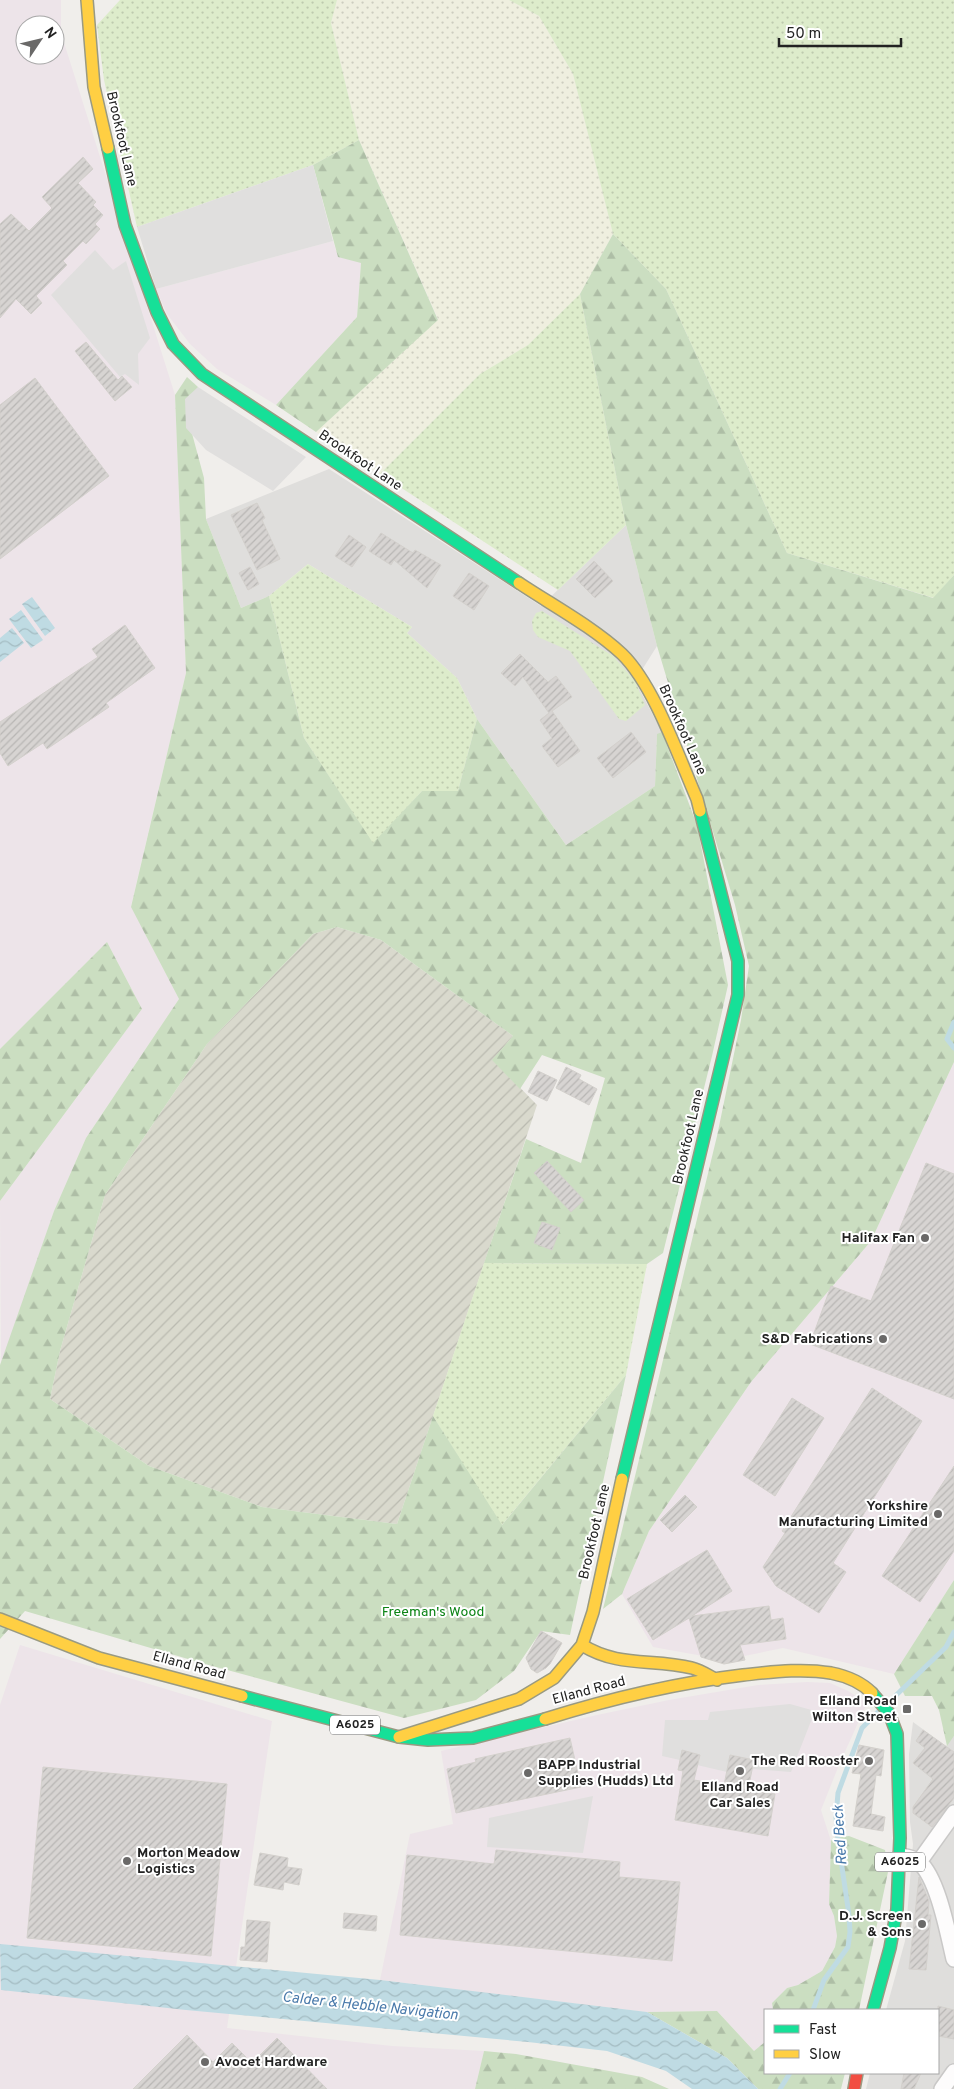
<svg xmlns="http://www.w3.org/2000/svg" width="954" height="2089" font-family="Overpass,sans-serif">
  <style>
    .residential { fill: #dfdedc }
    .industrial { fill: #ede4e9; fill-rule: evenodd }
    .construction { fill: url(#construction-furrows) }
    .farmland { fill: url(#farmland-dots) }
    .grass { fill: url(#grass-dots) }
    .forest { fill: url(#forest-firs) }
    .parking { fill: #e0dfde }
    .water { fill: url(#water-waves) }
    .lines { fill: none; stroke-linecap: round; stroke-linejoin: round }
    .stream { stroke: #bfdbe3; stroke-width: 5 }
    .building { fill: url(#building-hatch); stroke: #d3d0cc }
    .street-casing { stroke: #c9c8c7; stroke-width: 18 }
    .fast-casing { stroke: #999a82; stroke-width: 14 }
    .slow-casing { stroke: #999a82; stroke-width: 14 }
    .jam-casing { stroke: #999a82; stroke-width: 14 }
    .street { stroke: #fdfcfc; stroke-width: 15 }
    .fast { stroke: #16e098; stroke-width: 11 }
    .slow { stroke: #ffcf43; stroke-width: 11 }
    .jam { stroke: #f24e42; stroke-width: 11 }
    .poi-dot { fill: #6a6968; stroke: #fff; stroke-width: 2 }
    .labels { text-anchor: middle; dominant-baseline: central; stroke-width: 4; stroke-linejoin: round; paint-order: stroke }
    .shield { fill: #fff; stroke: #646464; stroke-width: 1 }
    .shield-label { font-size: 12px; font-weight: bold; fill: #222 }
    .street-label { font-size: 14px; fill: #222; stroke: #fff }
    .poi-label { font-size: 14px; font-weight: bold; fill: #222; stroke: #fff; text-anchor: end }
    .park-label { font-size: 14px; fill: #0c8416; stroke: #fff }
    .water-label { font-size: 15px; font-style: italic; fill: #4a7aab; stroke: #fff }
  </style>
  <defs>
    <pattern id="construction-furrows" width="10" height="10" patternUnits="userSpaceOnUse" patternTransform="scale(1.25)"><rect width="10" height="10" fill="#d9d9cd"/><path d="M-1 1l2-2M0 10L10 0M9 11l2-2" fill="none" stroke="#babab0"/></pattern>
    <pattern id="farmland-dots" width="8" height="8" patternUnits="userSpaceOnUse" patternTransform="scale(1.25)"><rect width="8" height="8" fill="#efefdf"/><path d="M2 2h.1M6 6h.1" fill="none" stroke="#cdcdbf" stroke-width="1.8" stroke-linecap="round"/></pattern>
    <pattern id="grass-dots" width="8" height="8" patternUnits="userSpaceOnUse" patternTransform="scale(1.25)"><rect width="8" height="8" fill="#ddeccb"/><path d="M2 2h.1M6 6h.1" fill="none" stroke="#bdcaae" stroke-width="1.8" stroke-linecap="round"/></pattern>
    <pattern id="forest-firs" width="22" height="20" patternUnits="userSpaceOnUse" patternTransform="scale(1.25)"><rect width="22" height="20" fill="#cbdec1"/><path d="M5 1l3.5 6h-7zM16 11l3.5 6h-7z" fill="#aebea6"/></pattern>
    <pattern id="water-waves" width="16" height="10" patternUnits="userSpaceOnUse" patternTransform="scale(1.25)"><rect width="16" height="10" fill="#bfdbe3"/><path d="M0 5q4-4 8 0t8 0" fill="none" stroke="#a4bcc2"/></pattern>
    <pattern id="building-hatch" width="6" height="6" patternUnits="userSpaceOnUse" patternTransform="scale(1.25)"><rect width="6" height="6" fill="#d7d4d2"/><path d="M-1 1l2-2M0 6l6-6M5 7l2-2" fill="none" stroke="#b8b6b4"/></pattern>
  </defs>
  <rect width="100%" height="100%" fill="#f0eeeb"/>
  <path class="residential" d="M 329,469 L 541,606 L 626,525 L 657,646 L 635,681 L 662,732 L 657,735 L 655,786 L 566,845 L 477,719 L 457,678 L 407,633 L 412,627 L 308,564 L 269,596 L 241,608 L 206,519 Z
    M 913,1722 L 946,1746 L 954,1736 L 954,2089 L 866,2089 L 870,2073 L 938,2073 L 938,2010 L 886,2010 L 905,1941 L 913,1844 L 910,1822 L 909,1754 Z"/>
  <path class="industrial" d="M 0,0 L 61,0 L 61,33 L 175,395 L 186,673 L 131,906 L 179,999 L 86,1138 L 54,1211 L 1,1365 L 0,1201 L 142,1009 L 107,942 L 0,1049 ZM 25,25 L 55,25 L 55,55 L 25,55 Z
    M 333,241 L 338,257 L 361,262 L 357,317 L 276,405 L 217,369 L 190,344 L 167,314 L 156,289 Z
    M 954,1062 L 954,1580 L 894,1674 L 783,1648 L 725,1660 L 653,1647 L 622,1594 L 649,1531 L 751,1382 L 871,1241 Z
    M 20,1645 L 272,1721 L 227,2028 L 392,2046 L 484,2051 L 475,2089 L 0,2089 L 0,1705 Z
    M 807,1682 L 830,1683 L 848,1691 L 867,1703 L 839,1765 L 821,1810 L 831,1841 L 829,1904 L 834,1916 L 837,1936 L 835,1947 L 822,1971 L 798,1985 L 787,1988 L 772,2003 L 773,2010 L 765,2010 L 765,2042 L 754,2051 L 717,2011 L 646,2012 L 380,1980 L 410,1834 L 453,1824 L 441,1751 L 597,1715 L 669,1700 L 758,1685 Z"/>
  <path class="construction" d="M 337,927 L 381,940 L 513,1036 L 493,1060 L 537,1105 L 397,1524 L 262,1507 L 149,1466 L 50,1399 L 60,1351 L 105,1195 L 207,1044 L 313,934 Z"/>
  <path class="farmland" d="M 337,0 L 509,0 L 539,16 L 573,74 L 613,234 L 580,294 L 528,345 L 480,374 L 380,474 L 316,432 L 438,319 L 359,140 L 331,23 Z"/>
  <path class="grass" d="M 120,0 L 337,0 L 331,23 L 359,140 L 313,165 L 137,227 L 104,80 L 97,25 Z
    M 509,0 L 954,0 L 954,575 L 934,598 L 787,553 L 666,289 L 613,234 L 573,74 L 539,16 Z
    M 580,294 L 626,525 L 558,590 L 380,474 L 480,374 L 528,345 Z
    M 308,564 L 412,627 L 407,633 L 457,678 L 477,719 L 458,791 L 422,791 L 373,844 L 304,738 L 269,596 Z
    M 542,611 L 613,656 L 635,681 L 645,705 L 626,721 L 619,719 L 570,651 L 538,637 L 533,630 L 532,621 L 536,613 Z
    M 484,1263 L 647,1264 L 626,1375 L 501,1526 L 433,1416 Z"/>
  <path class="forest" d="M 359,140 L 438,320 L 316,432 L 276,405 L 357,317 L 361,263 L 338,257 L 313,165 Z
    M 613,234 L 666,289 L 787,553 L 933,598 L 954,575 L 954,1062 L 871,1241 L 751,1382 L 649,1531 L 622,1594 L 603,1609 L 717,1136 L 741,1020 L 749,966 L 735,905 L 657,646 L 626,525 L 580,294 Z
    M 187,377 L 198,387 L 190,426 L 204,478 L 206,519 L 241,608 L 269,596 L 304,738 L 373,843 L 422,791 L 458,791 L 477,719 L 566,845 L 655,786 L 657,734 L 662,732 L 697,825 L 728,985 L 712,1056 L 663,1253 L 647,1264 L 484,1263 L 526,1139 L 581,1163 L 605,1078 L 542,1055 L 520,1089 L 492,1060 L 513,1036 L 381,940 L 337,927 L 313,934 L 207,1044 L 105,1195 L 60,1351 L 50,1399 L 149,1466 L 262,1507 L 397,1524 L 433,1416 L 502,1525 L 626,1375 L 570,1635 L 541,1631 L 514,1671 L 476,1700 L 404,1718 L 205,1664 L 25,1611 L 0,1639 L 0,1365 L 54,1211 L 86,1138 L 179,999 L 131,907 L 186,673 L 175,395 Z
    M 107,942 L 142,1009 L 0,1201 L 0,1049 Z
    M 954,1580 L 954,1736 L 947,1746 L 939,1710 L 932,1696 L 905,1696 L 894,1674 Z
    M 849,1836 L 885,1850 L 888,1872 L 859,2010 L 773,2010 L 772,2003 L 787,1988 L 798,1985 L 822,1971 L 835,1947 L 837,1936 L 834,1916 L 829,1904 L 831,1841 L 833,1838 Z
    M 717,2011 L 754,2051 L 765,2042 L 765,2073 L 845,2073 L 841,2089 L 758,2089 L 727,2058 L 647,2012 Z
    M 484,2051 L 516,2054 L 642,2077 L 669,2089 L 475,2089 Z"/>
  <path class="parking" d="M 313,165 L 333,241 L 156,289 L 137,227 Z
    M 95,250 L 113,270 L 126,261 L 150,338 L 138,354 L 139,385 L 125,374 L 120,377 L 51,295 Z
    M 198,387 L 306,457 L 273,491 L 206,450 L 186,428 L 185,399 Z
    M 790,1704 L 815,1711 L 791,1772 L 752,1769 L 754,1760 L 730,1755 L 727,1772 L 697,1765 L 700,1755 L 683,1750 L 680,1760 L 662,1756 L 665,1720 L 708,1720 L 710,1712 Z
    M 593,1796 L 583,1853 L 487,1847 L 489,1818 Z"/>
  <path class="water" d="M 32,597 L 55,628 L 45,636 L 22,604 Z
    M 21,610 L 43,640 L 31,648 L 9,619 Z
    M 12,628 L 24,643 L 0,662 L 0,638 Z
    M 0,1944 L 380,1980 L 647,2012 L 727,2058 L 758,2089 L 692,2089 L 666,2071 L 607,2051 L 528,2042 L 186,2010 L 1,1990 Z"/>
  <g class="lines">
    <path class="stream" d="M 954,1022 L 947,1039 L 954,1048
      M 888,1703 L 946,1647 L 954,1632
      M 813,2010 L 824,1980 L 848,1947 L 850,1932 L 849,1915 L 838,1840 L 836,1817 L 838,1793 L 862,1728 L 880,1710
      M 780,2089 L 790,2073"/>
  </g>
  <path class="building" d="M 83,157 L 93,169 L 78,183 L 96,202 L 93,205 L 103,215 L 95,224 L 100,229 L 86,244 L 83,241 L 63,261 L 67,265 L 36,296 L 42,303 L 31,314 L 16,299 L 0,318 L 0,224 L 11,214 L 29,231 L 52,208 L 42,197 Z
    M 86,342 L 118,380 L 122,376 L 132,387 L 115,401 L 75,351 Z
    M 35,378 L 109,476 L 0,559 L 0,405 Z
    M 257,503 L 265,518 L 262,520 L 280,559 L 257,570 L 231,515 Z
    M 381,533 L 413,553 L 415,550 L 441,565 L 427,588 L 394,560 L 391,565 L 369,551 Z
    M 349,535 L 366,547 L 352,567 L 335,556 Z
    M 594,561 L 613,581 L 595,598 L 576,579 Z
    M 250,567 L 259,584 L 248,590 L 239,573 Z
    M 469,573 L 489,586 L 474,610 L 453,596 Z
    M 125,625 L 155,668 L 106,703 L 109,707 L 47,749 L 43,743 L 8,766 L 0,753 L 0,722 L 98,657 L 92,649 Z
    M 520,654 L 548,682 L 556,676 L 572,697 L 552,711 L 580,751 L 558,767 L 542,746 L 552,738 L 540,720 L 549,713 L 523,677 L 515,686 L 501,673 Z
    M 631,732 L 646,752 L 613,778 L 597,758 Z
    M 566,1067 L 581,1075 L 579,1079 L 597,1089 L 589,1105 L 556,1088 Z
    M 538,1071 L 557,1080 L 547,1101 L 528,1092 Z
    M 547,1161 L 584,1200 L 571,1212 L 534,1173 Z
    M 926,1163 L 954,1174 L 954,1399 L 810,1344 L 831,1286 L 871,1301 Z
    M 542,1222 L 560,1228 L 552,1250 L 534,1243 Z
    M 872,1388 L 922,1421 L 833,1563 L 846,1572 L 819,1613 L 776,1586 L 763,1567 L 785,1533 L 782,1531 Z
    M 792,1398 L 824,1418 L 775,1496 L 743,1475 Z
    M 954,1466 L 954,1551 L 920,1602 L 882,1576 Z
    M 685,1495 L 697,1507 L 672,1532 L 660,1520 Z
    M 707,1550 L 732,1591 L 692,1616 L 769,1606 L 771,1620 L 783,1618 L 786,1639 L 740,1645 L 745,1660 L 724,1664 L 701,1657 L 689,1618 L 653,1640 L 627,1599 Z
    M 541,1631 L 562,1643 L 550,1664 L 546,1668 L 537,1673 L 531,1669 L 526,1658 Z
    M 923,1730 L 954,1752 L 954,1798 L 932,1827 L 913,1813 L 913,1807 L 933,1779 L 913,1763 L 925,1748 L 916,1741 Z
    M 570,1738 L 581,1787 L 456,1813 L 447,1769 L 476,1762 L 475,1759 Z
    M 859,1745 L 884,1750 L 881,1776 L 876,1775 L 871,1814 L 885,1817 L 883,1831 L 853,1826 L 861,1774 L 852,1773 Z
    M 682,1750 L 700,1755 L 694,1780 L 724,1785 L 730,1755 L 754,1760 L 748,1790 L 775,1794 L 768,1836 L 675,1820 L 683,1771 L 678,1770 Z
    M 43,1767 L 227,1784 L 211,1956 L 27,1938 Z
    M 496,1850 L 620,1862 L 619,1877 L 680,1882 L 672,1961 L 400,1935 L 407,1855 L 494,1864 Z
    M 260,1853 L 288,1858 L 287,1867 L 302,1869 L 299,1885 L 284,1882 L 283,1890 L 254,1885 Z
    M 919,1877 L 929,1901 L 928,1915 L 931,1915 L 926,1970 L 909,1969 Z
    M 344,1913 L 377,1916 L 376,1931 L 343,1928 Z
    M 247,1920 L 270,1922 L 267,1962 L 240,1960 L 241,1947 L 245,1947 Z
    M 938,2006 L 954,2010 L 954,2039 L 938,2036 Z
    M 187,2035 L 213,2062 L 232,2043 L 252,2063 L 277,2038 L 327,2089 L 133,2089 Z
    M 904,2073 L 921,2073 L 914,2089 L 901,2089 Z"/>
  <g class="lines">
    <g class="street-casing">
      <path id="street" d="M 900,1856 C 906,1857 914,1858 919,1862 C 938,1878 948,1934 954,1959
        M 919,1862 L 954,1813
        M 942,2089 L 954,2072"/>
    </g>
    <g class="fast-casing">
      <path id="fast" d="M 108,148 L 125,225 L 157,312 L 173,344 L 202,374 L 519,583
        M 622,1479 L 738,995 L 738,961 L 700,811
        M 872,1693 L 889,1713 L 897,1734 L 900,1838 L 897,1909 L 890,1948 L 873,2010
        M 242,1696 L 399,1737 L 428,1740 L 473,1738 L 545,1719"/>
    </g>
    <g class="slow-casing">
      <path id="slow" d="M 87,0 L 94,87 L 108,148
        M 519,583 C 552,605 593,627 622,654 C 654,685 679,758 697,799 L 700,811
        M 622,1479 L 593,1612 L 582,1645 C 619,1668 653,1658 692,1668 C 701,1670 709,1676 717,1680
        M 0,1619 L 99,1658 L 242,1696
        M 545,1719 C 609,1699 676,1683 743,1675 C 772,1672 802,1668 831,1673 C 846,1676 861,1682 872,1693
        M 399,1737 L 519,1699 L 554,1678 L 582,1645"/>
    </g>
    <g class="jam-casing">
      <path id="jam" d="M 854,2089 L 857,2073"/>
    </g>
    <use href="#street" class="street"/>
    <use href="#fast" class="fast"/>
    <use href="#slow" class="slow"/>
    <use href="#jam" class="jam"/>
  </g>
  <g class="poi-dot">
    <circle cx="925" cy="1238" r="5"/>
    <circle cx="883" cy="1339" r="5"/>
    <circle cx="938" cy="1514" r="5"/>
    <rect x="902" y="1704" width="10" height="10" rx="2.5"/>
    <circle cx="869" cy="1761" r="5"/>
    <circle cx="740" cy="1771" r="5"/>
    <circle cx="528" cy="1773" r="5"/>
    <circle cx="127" cy="1861" r="5"/>
    <circle cx="922" cy="1924" r="5"/>
    <circle cx="205" cy="2062" r="5"/>
  </g>
  <g class="labels">
    <g class="shield">
      <rect x="330" y="1715.5" width="50" height="19" rx="4"/>
      <rect x="875" y="1852.5" width="50" height="19" rx="4"/>
    </g>
    <g class="shield-label">
      <text x="355" y="1725">A6025</text>
      <text x="900" y="1862">A6025</text>
    </g>
    <g class="street-label">
      <text transform="translate(121 139) rotate(77)">Brookfoot Lane</text>
      <text transform="translate(360 461) rotate(34)">Brookfoot Lane</text>
      <text transform="translate(682 730) rotate(66)">Brookfoot Lane</text>
      <text transform="translate(689 1137) rotate(-77)">Brookfoot Lane</text>
      <text transform="translate(595 1532) rotate(-77)">Brookfoot Lane</text>
      <text transform="translate(189 1666) rotate(15)">Elland Road</text>
      <text transform="translate(589 1691) rotate(-15)">Elland Road</text>
    </g>
    <g class="poi-label">
      <text x="915" y="1238">Halifax Fan</text>
      <text x="873" y="1339">S&amp;D Fabrications</text>
      <text x="928" y="1506">Yorkshire<tspan x="928" dy="16">Manufacturing Limited</tspan></text>
      <text x="897" y="1701">Elland Road<tspan x="897" dy="16">Wilton Street</tspan></text>
      <text x="859" y="1761">The Red Rooster</text>
      <text x="538" y="1765" text-anchor="start">BAPP Industrial<tspan x="538" dy="16">Supplies (Hudds) Ltd</tspan></text>
      <text x="740" y="1787" text-anchor="middle">Elland Road<tspan x="740" dy="16">Car Sales</tspan></text>
      <text x="137" y="1853" text-anchor="start">Morton Meadow<tspan x="137" dy="16">Logistics</tspan></text>
      <text x="912" y="1916">D.J. Screen<tspan x="912" dy="16">&amp; Sons</tspan></text>
      <text x="215" y="2062" text-anchor="start">Avocet Hardware</text>
    </g>
    <g class="park-label">
      <text x="433" y="1612">Freeman's Wood</text>
    </g>
    <g class="water-label">
      <text transform="translate(841 1835) rotate(-94)">Red Beck</text>
      <text transform="translate(370 2007) rotate(6)">Calder &amp; Hebble Navigation</text>
    </g>
  </g>
  <rect x="764" y="2009" width="175" height="65" fill="#ffffff" stroke="#a7a7a7"/>
  <rect x="774" y="2025" width="25" height="8" fill="#16e098" stroke="#a7a7a7"/>
  <text x="809" y="2034" font-size="15" fill="#222222">Fast</text>
  <rect x="774" y="2050" width="25" height="8" fill="#ffcf43" stroke="#a7a7a7"/>
  <text x="809" y="2059" font-size="15" fill="#222222">Slow</text>
  <g transform="translate(40 40) rotate(55)"><circle r="24" fill="#ffffff" stroke="#a7a7a7"/>
  <path d="M0-4L9 19L0 12L-9 19Z" fill="#6a6968"/>
  <text y="-8" font-size="14" font-weight="bold" text-anchor="middle" fill="#222222">N</text>
  </g>
  <path d="M779 38v8h122v-8" fill="none" stroke="#222222" stroke-width="2.5"/>
  <text x="786" y="38" font-size="15" fill="#222222" stroke="#ffffff" stroke-width="4" paint-order="stroke">50 m</text>
</svg>
